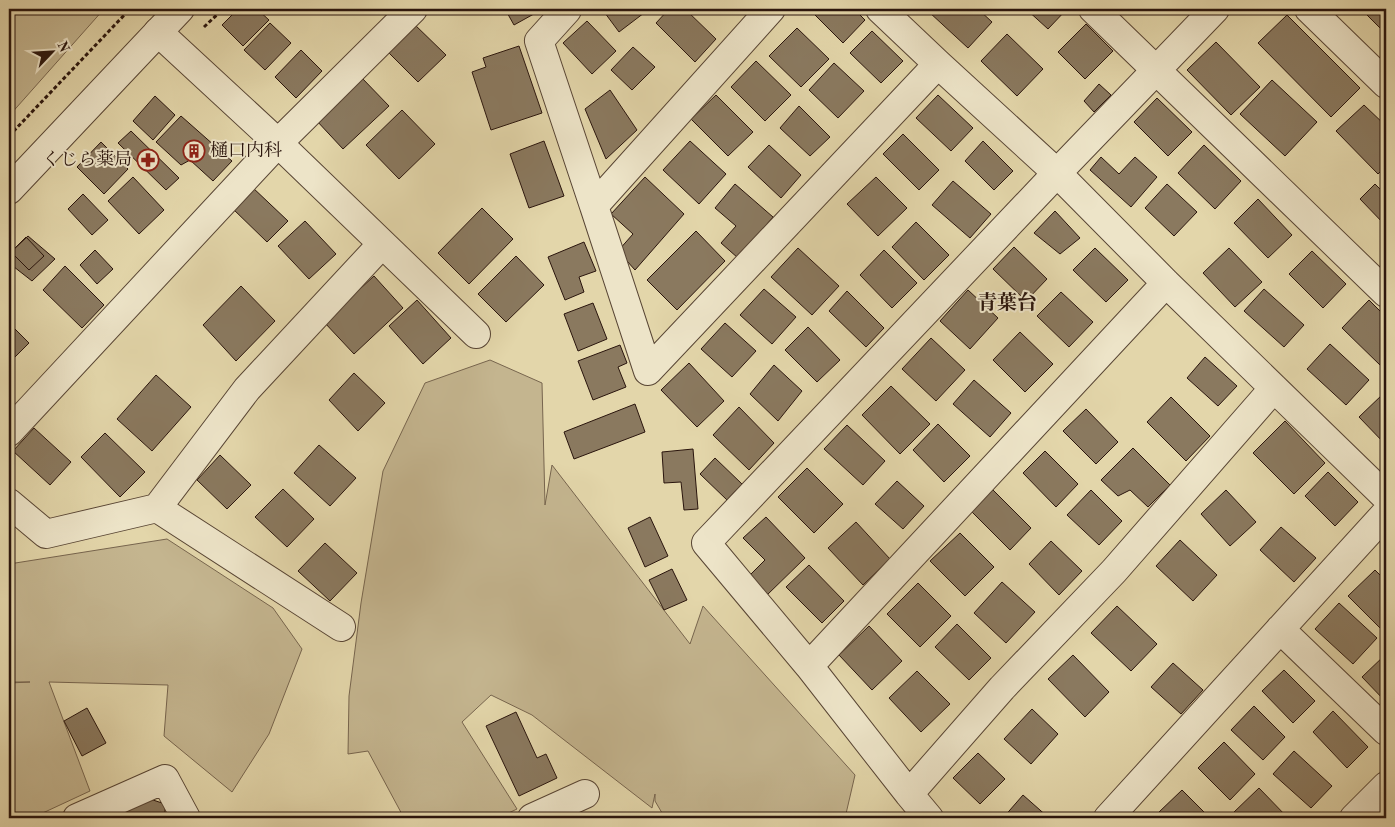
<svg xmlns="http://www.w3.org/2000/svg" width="1395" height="827" font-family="'Old Standard TT','Noto Serif JP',serif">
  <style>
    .green { fill: #c4b58f; stroke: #77654e }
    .building { fill: #8a795f; stroke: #2a150d }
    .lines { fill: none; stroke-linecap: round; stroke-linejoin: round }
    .minor-casing { stroke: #584534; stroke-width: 30 }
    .tertiary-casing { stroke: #584534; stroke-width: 30 }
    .path { stroke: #2a150d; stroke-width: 3; stroke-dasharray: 4 2.5; stroke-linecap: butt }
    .minor { stroke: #ede4c8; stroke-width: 28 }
    .tertiary { stroke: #ede4c8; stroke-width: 28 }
    .labels { text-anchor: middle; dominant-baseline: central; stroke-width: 4; stroke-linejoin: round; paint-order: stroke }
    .poi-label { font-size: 18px; fill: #2a150d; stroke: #ede4c8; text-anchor: start }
    .quarter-label { font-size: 20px; font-weight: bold; fill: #2a150d; stroke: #ede4c8 }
  </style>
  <rect width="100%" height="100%" fill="#e3d6aa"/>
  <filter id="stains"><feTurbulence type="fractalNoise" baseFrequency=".004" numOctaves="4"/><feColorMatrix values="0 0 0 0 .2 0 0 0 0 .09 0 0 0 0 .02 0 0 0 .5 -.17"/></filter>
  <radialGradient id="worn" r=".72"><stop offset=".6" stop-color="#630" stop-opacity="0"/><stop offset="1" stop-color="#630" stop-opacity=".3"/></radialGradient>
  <path class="green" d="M 9,9 L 104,9 L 9,116 Z
    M 490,360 L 542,383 L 545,505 L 552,465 L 690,644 L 703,606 L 855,775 L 845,818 L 665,818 L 655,801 L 655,794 L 652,808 L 532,715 L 491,695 L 462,722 L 517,809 L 498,818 L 404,818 L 368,751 L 348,754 L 349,696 L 361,603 L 383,471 L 425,383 Z
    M 167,539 L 273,608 L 302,649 L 269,734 L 232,792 L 164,736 L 168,685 L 49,682 L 90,791 L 32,818 L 9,818 L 9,683 L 30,682 L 9,682 L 9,564 Z"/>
  <path class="building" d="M 238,9 L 257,9 L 269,20 L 243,46 L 222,25 Z
    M 505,9 L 540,9 L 541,10 L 514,25 Z
    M 602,9 L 641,9 L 644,13 L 619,32 Z
    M 669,9 L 685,9 L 716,39 L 695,62 L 656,23 Z
    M 811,9 L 854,9 L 865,20 L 843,43 L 810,10 Z
    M 932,9 L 978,9 L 992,22 L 968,48 L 929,12 Z
    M 1026,9 L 1067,9 L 1048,29 Z
    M 1361,9 L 1386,9 L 1386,34 Z
    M 1287,15 L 1360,88 L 1331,117 L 1258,43 Z
    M 587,21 L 616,51 L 592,74 L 563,43 Z
    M 412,22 L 446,55 L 418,82 L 386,50 Z
    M 270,23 L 291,43 L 265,70 L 244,50 Z
    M 1086,24 L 1113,51 L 1085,79 L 1058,52 Z
    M 797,28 L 829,59 L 801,87 L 769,56 Z
    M 872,31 L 903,61 L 881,83 L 850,53 Z
    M 1007,34 L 1043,69 L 1017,96 L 981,61 Z
    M 1216,42 L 1260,87 L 1231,115 L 1187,70 Z
    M 519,46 L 542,113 L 491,130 L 472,72 L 486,67 L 483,58 Z
    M 633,47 L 655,67 L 632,90 L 611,70 Z
    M 301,50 L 322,71 L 296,98 L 275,77 Z
    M 756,61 L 791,95 L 765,121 L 731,87 Z
    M 834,63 L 864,91 L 838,118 L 809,90 Z
    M 361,77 L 389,106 L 343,149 L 316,120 Z
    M 1272,80 L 1317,122 L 1285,156 L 1240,114 Z
    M 1099,84 L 1111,95 L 1094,112 L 1084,101 Z
    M 610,90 L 637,130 L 606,159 L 585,109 Z
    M 716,95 L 753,132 L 728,156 L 691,119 Z
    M 938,95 L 973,128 L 951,151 L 916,118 Z
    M 155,96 L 175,115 L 153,140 L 133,121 Z
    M 1157,98 L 1192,132 L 1168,156 L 1134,122 Z
    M 1364,105 L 1386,126 L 1386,166 L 1378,174 L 1336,131 Z
    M 799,106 L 830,137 L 810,156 L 780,128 Z
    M 402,110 L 435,144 L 399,179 L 366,145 Z
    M 181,116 L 232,161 L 213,181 L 190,160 L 181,165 L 156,142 Z
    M 131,131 L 179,178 L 166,190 L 118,143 Z
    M 903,134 L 939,170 L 919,190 L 883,154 Z
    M 544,141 L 564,196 L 529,208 L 510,154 Z
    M 690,141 L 726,174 L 699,204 L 663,170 Z
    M 983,141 L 1013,171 L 994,190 L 965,161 Z
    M 101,142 L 128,169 L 104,194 L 77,167 Z
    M 769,145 L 801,175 L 781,198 L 748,167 Z
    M 1204,145 L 1241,181 L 1215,209 L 1178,173 Z
    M 1101,157 L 1119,174 L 1135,157 L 1157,177 L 1131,207 L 1090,170 Z
    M 133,177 L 164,210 L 139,234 L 108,201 Z
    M 645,177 L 684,214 L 635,270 L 618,251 L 633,234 L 611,214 Z
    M 876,177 L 907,208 L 878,236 L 847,204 Z
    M 953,181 L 991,214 L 970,238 L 932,205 Z
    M 735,184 L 773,217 L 738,258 L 721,243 L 736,226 L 715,208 Z
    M 1167,184 L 1197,212 L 1174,236 L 1145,208 Z
    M 1375,184 L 1386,195 L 1386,226 L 1360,199 Z
    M 251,186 L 288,221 L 267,242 L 231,207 Z
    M 83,194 L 108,220 L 92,235 L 68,209 Z
    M 1258,199 L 1292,235 L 1268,258 L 1234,223 Z
    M 482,208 L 513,239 L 469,284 L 438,253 Z
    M 1055,211 L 1080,238 L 1060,254 L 1034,233 Z
    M 305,221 L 336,254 L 309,279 L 278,246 Z
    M 916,222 L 949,255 L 924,280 L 892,247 Z
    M 696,231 L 725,261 L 677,310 L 647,280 Z
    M 28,236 L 55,259 L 32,281 L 9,263 L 9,254 Z
    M 26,237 L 44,256 L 29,270 L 11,252 Z
    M 584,242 L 596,271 L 579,277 L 584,292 L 565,300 L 548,257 Z
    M 1014,247 L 1047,279 L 1026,301 L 993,269 Z
    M 798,248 L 839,286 L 812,315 L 771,277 Z
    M 1095,248 L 1128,280 L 1106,302 L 1073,270 Z
    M 1229,248 L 1262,282 L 1235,307 L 1203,273 Z
    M 95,250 L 113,269 L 97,284 L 80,265 Z
    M 884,250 L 917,283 L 892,308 L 860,275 Z
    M 1312,251 L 1346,284 L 1323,308 L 1289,274 Z
    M 516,256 L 544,285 L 506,322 L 478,294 Z
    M 65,266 L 104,305 L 82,328 L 43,290 Z
    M 374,276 L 403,308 L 354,354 L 324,322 Z
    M 241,286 L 275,321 L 236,361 L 203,325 Z
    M 764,289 L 796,317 L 772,344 L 740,315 Z
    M 1264,289 L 1304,325 L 1284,347 L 1244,311 Z
    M 968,290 L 998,318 L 970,349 L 940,321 Z
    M 847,291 L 884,328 L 866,347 L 829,311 Z
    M 1061,292 L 1093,322 L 1069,347 L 1037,316 Z
    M 417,300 L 451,338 L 423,364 L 389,326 Z
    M 1369,300 L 1386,317 L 1386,360 L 1381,366 L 1342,328 Z
    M 593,303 L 607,339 L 578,351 L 564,314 Z
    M 9,323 L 29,343 L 9,363 Z
    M 725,323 L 756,351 L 732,377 L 701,349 Z
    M 808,327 L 840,360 L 817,382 L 785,350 Z
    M 1020,332 L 1053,364 L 1025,392 L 993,360 Z
    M 931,338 L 965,370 L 936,401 L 902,369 Z
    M 1330,344 L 1369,380 L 1346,405 L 1307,369 Z
    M 620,345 L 627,363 L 618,367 L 626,387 L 593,400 L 578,361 Z
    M 1205,357 L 1237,386 L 1218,406 L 1187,378 Z
    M 689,363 L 724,401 L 697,427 L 661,390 Z
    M 774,365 L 802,391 L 778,421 L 750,394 Z
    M 354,373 L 385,403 L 358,431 L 329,400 Z
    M 156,375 L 191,407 L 152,451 L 117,419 Z
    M 974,380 L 1011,413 L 990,437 L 953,404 Z
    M 891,386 L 930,424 L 900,454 L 862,415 Z
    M 1383,394 L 1386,398 L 1386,445 L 1359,417 Z
    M 1171,397 L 1210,436 L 1186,461 L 1147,422 Z
    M 635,404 L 645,432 L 574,459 L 564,432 Z
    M 739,407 L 774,443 L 749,470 L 713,435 Z
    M 1086,409 L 1118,442 L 1096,464 L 1063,431 Z
    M 1285,421 L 1325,463 L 1294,494 L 1253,453 Z
    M 938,424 L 970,456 L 944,482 L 913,450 Z
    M 847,425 L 885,461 L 863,485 L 824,449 Z
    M 34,428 L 71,462 L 50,485 L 13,451 Z
    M 105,433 L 145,472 L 120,497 L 81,457 Z
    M 319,445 L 356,478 L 330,506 L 294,473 Z
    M 1133,448 L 1170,485 L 1148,507 L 1130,490 L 1118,496 L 1101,480 Z
    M 693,449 L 698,509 L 684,510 L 681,482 L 664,483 L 662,452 Z
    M 1045,451 L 1078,484 L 1056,507 L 1023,473 Z
    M 220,455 L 251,485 L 227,509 L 197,480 Z
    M 715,458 L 742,484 L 727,500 L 700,474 Z
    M 807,468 L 843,504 L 814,533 L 778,497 Z
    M 1328,472 L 1358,502 L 1335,526 L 1305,496 Z
    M 897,481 L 924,506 L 903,529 L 875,504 Z
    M 283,489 L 314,519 L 287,547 L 255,517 Z
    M 992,489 L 1031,528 L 1010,550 L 971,511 Z
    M 1091,490 L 1122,521 L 1099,545 L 1067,515 Z
    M 1226,490 L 1256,522 L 1230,546 L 1201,514 Z
    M 650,517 L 668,556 L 645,567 L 628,528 Z
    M 766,517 L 805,558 L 766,596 L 748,577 L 765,560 L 743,538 Z
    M 856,522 L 890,559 L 863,585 L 828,548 Z
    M 1281,527 L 1316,558 L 1294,582 L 1260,550 Z
    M 960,533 L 994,567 L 965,596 L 930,561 Z
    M 1180,540 L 1217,575 L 1193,601 L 1156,566 Z
    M 1051,541 L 1082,571 L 1059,595 L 1029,564 Z
    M 325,543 L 357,573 L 330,601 L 298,571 Z
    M 809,565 L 844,601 L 822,623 L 786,587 Z
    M 672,569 L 687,600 L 664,610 L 649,580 Z
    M 1375,570 L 1386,581 L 1386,629 L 1384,632 L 1348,596 Z
    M 1002,582 L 1035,612 L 1006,643 L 974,613 Z
    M 918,583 L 951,616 L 920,647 L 887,614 Z
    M 1339,603 L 1377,638 L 1353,664 L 1315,629 Z
    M 1117,606 L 1157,644 L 1131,671 L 1091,633 Z
    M 957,624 L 991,658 L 969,680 L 935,647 Z
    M 869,626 L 902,661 L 872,690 L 839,655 Z
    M 1386,654 L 1386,702 L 1362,677 Z
    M 1073,655 L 1109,692 L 1085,717 L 1048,679 Z
    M 1173,663 L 1203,690 L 1181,714 L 1151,687 Z
    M 1284,670 L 1315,701 L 1293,723 L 1262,691 Z
    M 917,671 L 950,704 L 921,732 L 889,698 Z
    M 1254,706 L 1285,737 L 1263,760 L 1231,730 Z
    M 87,708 L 106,743 L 82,756 L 64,721 Z
    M 1032,709 L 1058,734 L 1031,764 L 1004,739 Z
    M 1333,711 L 1368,747 L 1347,768 L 1313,732 Z
    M 516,712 L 537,758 L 546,754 L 557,778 L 519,796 L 486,726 Z
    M 1224,742 L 1255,774 L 1230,800 L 1198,768 Z
    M 1294,751 L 1332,786 L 1311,808 L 1273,774 Z
    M 978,753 L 1005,779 L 980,804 L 953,778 Z
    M 1259,788 L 1288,818 L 1239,818 L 1233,813 Z
    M 1182,790 L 1210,818 L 1164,818 L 1158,813 Z
    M 1023,795 L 1049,818 L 1003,818 Z
    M 141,796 L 165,804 L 165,813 L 149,818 L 108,818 Z"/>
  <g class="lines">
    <g class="minor-casing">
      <path id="minor" d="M 880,9 L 938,64 L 1057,173 L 1166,283 L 1386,497
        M 1093,9 L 1386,293
        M 1215,9 L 1057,173 L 706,543 L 809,666 L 909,794 L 1002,688 L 1114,571 L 1274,388
        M 1309,9 L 1386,84
        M 567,10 L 539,41 L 594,206 L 771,9
        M 158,32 L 278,143 L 476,334
        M 594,206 L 648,371 L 938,64
        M 9,432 L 278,143 L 413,9
        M 9,503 L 46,534 L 157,508 L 341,627
        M 157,508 L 247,389 L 382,244
        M 1280,629 L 1386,731
        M 809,666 L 1166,283
        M 909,794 L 929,818
        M 77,818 L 165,779 L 186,818
        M 532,818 L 585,794
        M 1108,818 L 1386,513
        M 1354,818 L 1386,786"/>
    </g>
    <g class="tertiary-casing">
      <path id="tertiary" d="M 9,190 L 180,9"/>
    </g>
    <path class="path" d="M 204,27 L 223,9
      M 9,136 L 130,9"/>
    <use href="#minor" class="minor"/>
    <use href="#tertiary" class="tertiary"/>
  </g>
  <defs>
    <g id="building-ring" transform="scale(1.125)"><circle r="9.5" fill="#ede4c8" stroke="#8f2418" stroke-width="1.5"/><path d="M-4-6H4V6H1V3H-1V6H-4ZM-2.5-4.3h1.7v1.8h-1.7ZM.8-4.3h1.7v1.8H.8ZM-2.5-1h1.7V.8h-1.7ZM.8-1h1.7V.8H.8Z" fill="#8f2418"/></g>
    <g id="pharmacy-ring" transform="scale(1.125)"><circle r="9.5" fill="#ede4c8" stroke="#8f2418" stroke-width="1.5"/><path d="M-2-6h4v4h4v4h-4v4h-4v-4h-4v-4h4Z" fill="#8f2418"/></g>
  </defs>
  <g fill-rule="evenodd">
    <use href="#building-ring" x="194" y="151"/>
    <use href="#pharmacy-ring" x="148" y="160"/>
  </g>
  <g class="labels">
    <g class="poi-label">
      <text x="210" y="151">樋口内科</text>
      <text x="132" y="160" text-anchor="end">くじら薬局</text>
    </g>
    <g class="quarter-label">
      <text x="1007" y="304">青葉台</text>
    </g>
  </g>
  <rect width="1395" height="827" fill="none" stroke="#e3d6aa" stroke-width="30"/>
  <rect x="10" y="10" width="1375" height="807" fill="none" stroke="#2a150d" stroke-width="2.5"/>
  <rect x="15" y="15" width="1365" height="797" fill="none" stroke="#2a150d"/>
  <g transform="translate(52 52) rotate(65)" stroke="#ede4c8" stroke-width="4" paint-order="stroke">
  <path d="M0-4L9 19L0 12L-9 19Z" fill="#2a150d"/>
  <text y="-8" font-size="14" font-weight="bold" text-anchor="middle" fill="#2a150d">N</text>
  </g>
  <rect width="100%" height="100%" filter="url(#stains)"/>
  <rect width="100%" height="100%" fill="url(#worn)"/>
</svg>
